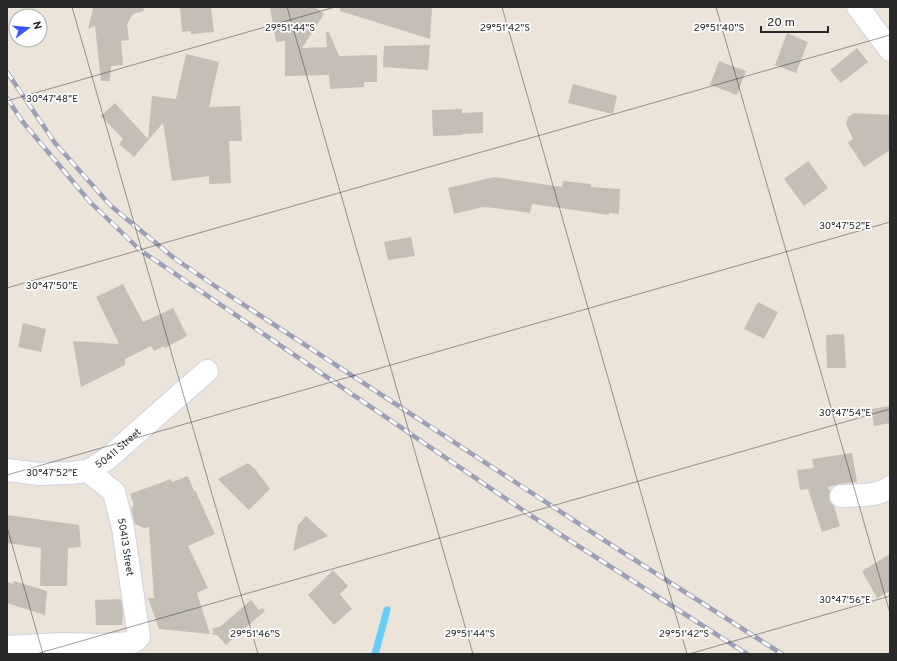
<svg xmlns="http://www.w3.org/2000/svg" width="897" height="661" font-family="Overpass,sans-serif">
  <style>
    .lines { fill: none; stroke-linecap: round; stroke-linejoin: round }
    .stream { stroke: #63cef7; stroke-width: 7 }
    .building { fill: #c4beb5 }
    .minor-casing { stroke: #ced2e3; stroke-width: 24 }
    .minor { stroke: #fff; stroke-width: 22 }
    .rail-casing { stroke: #9c9fb5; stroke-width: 4.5 }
    .rail { stroke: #fff; stroke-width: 3; stroke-dasharray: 9; stroke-linecap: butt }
    .ticks { fill: none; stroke: #292929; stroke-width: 1; stroke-opacity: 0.45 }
    .labels { text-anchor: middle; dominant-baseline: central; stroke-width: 3.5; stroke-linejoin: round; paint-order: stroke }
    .street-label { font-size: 10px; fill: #292929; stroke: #fff }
    .ticks-label { font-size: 10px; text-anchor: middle; fill: #292929; stroke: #fff; stroke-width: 3.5; stroke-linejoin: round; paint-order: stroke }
  </style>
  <rect width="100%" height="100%" fill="#ece4d9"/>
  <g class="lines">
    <path class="stream" d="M 375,654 L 387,610"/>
  </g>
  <path class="building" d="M 92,7 L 143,7 L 144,11 L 133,14 L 127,24 L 129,40 L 121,41 L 123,65 L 111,66 L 110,81 L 101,81 L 95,26 L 88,29 L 93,9 Z
    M 180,7 L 211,7 L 214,32 L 191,34 L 191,31 L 182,32 Z
    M 270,7 L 315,7 L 324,14 L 302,48 L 327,47 L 326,32 L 329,32 L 339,56 L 377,55 L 377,82 L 364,82 L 364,87 L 330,89 L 329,75 L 285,76 L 285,41 L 276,42 Z
    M 340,7 L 432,7 L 430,39 L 340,11 Z
    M 787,33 L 808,42 L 796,73 L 775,65 Z
    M 430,45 L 428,70 L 383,67 L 384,46 Z
    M 857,48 L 868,62 L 841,83 L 830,70 Z
    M 186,54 L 219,62 L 209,107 L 240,106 L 242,141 L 229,141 L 231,183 L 209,184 L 209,176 L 172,181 L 163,123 L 134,157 L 119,144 L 123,139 L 101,116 L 115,103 L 148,139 L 152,96 L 176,99 Z
    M 719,61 L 746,71 L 737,95 L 710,85 Z
    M 573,84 L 617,96 L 613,114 L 568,103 Z
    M 462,109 L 462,113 L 483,112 L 483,133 L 463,134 L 463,135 L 433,136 L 432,110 Z
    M 854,113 L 890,115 L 890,150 L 864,167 L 848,143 L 853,139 L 846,124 L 848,117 Z
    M 808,161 L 828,188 L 804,206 L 784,179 Z
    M 494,177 L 562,187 L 563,181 L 591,184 L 591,187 L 620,189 L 619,214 L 609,213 L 609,215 L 532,204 L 530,213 L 495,208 L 483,207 L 454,214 L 448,188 Z
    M 411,237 L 415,256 L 388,260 L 384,242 Z
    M 123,284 L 143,322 L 173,308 L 187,336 L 165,348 L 164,346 L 154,351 L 151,346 L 125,359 L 125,365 L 81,387 L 73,341 L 119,344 L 96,297 Z
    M 758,302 L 778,312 L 764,339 L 744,329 Z
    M 23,323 L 46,329 L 41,352 L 18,347 Z
    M 844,334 L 846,368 L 827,368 L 826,335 Z
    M 890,406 L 890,423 L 874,426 L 871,409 Z
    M 852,453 L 857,482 L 840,484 L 828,487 L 830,491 L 829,497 L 830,502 L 834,506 L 840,526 L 822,532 L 808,489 L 800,490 L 797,470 L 814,468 L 812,459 Z
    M 248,463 L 255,469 L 270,489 L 249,510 L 218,479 Z
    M 188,476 L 194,491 L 195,490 L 215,534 L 188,546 L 208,588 L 197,593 L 210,634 L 159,629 L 148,598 L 154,598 L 149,527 L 144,528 L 135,524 L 131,508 L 134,505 L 130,494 L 171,479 L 172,482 Z
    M 7,515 L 79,525 L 81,547 L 68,548 L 67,586 L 40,586 L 41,548 L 7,543 Z
    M 306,516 L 328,536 L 293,551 L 298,525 Z
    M 890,554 L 890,591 L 877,598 L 862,571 Z
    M 333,570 L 348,586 L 340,594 L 352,609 L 334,625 L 308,595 Z
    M 14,581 L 47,591 L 45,615 L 7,603 L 7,582 L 13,584 Z
    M 121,599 L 123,612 L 122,625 L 96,625 L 95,600 Z
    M 251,600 L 259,610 L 263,608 L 265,611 L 226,645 L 217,635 L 211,634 L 214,632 L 212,629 L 221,626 Z"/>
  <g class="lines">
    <g class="minor-casing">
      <g id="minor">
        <path d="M 858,7 L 890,50"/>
        <path id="s1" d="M 7,470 L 39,474 L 70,473 L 88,471 L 107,459 L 207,371"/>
        <path d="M 841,496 C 857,495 877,497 890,487"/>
        <path d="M 7,647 L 61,644 L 102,645 L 130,643 L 135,641 L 139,637 L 123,528 L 114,492 L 88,471"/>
      </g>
    </g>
    <use href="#minor" class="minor"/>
    <g class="rail-casing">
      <path id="rail" d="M 7,72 L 55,143 L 111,206 L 174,258 L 215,286 L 613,546 L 782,654
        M 7,98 L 22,121 L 90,202 L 140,250 L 530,515 L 747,654"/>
    </g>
    <use href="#rail" class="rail"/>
  </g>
  <path class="ticks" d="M 72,7 L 258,654M 287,7 L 473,654M 502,7 L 687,654M 716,7 L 890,613M 7,101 L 335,7M 7,288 L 890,35M 7,475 L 890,222M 7,527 L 43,654M 36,654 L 890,409M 689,654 L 890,596"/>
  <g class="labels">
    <g class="street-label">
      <text stroke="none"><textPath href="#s1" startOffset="119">50411 Street</textPath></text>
      <text transform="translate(125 547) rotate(81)">50413 Street</text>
    </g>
  </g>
  <g class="ticks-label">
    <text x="290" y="31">29°51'44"S</text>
    <text x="505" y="31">29°51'42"S</text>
    <text x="719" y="31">29°51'40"S</text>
    <text x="52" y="102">30°47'48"E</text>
    <text x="845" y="229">30°47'52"E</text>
    <text x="52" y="289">30°47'50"E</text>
    <text x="845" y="416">30°47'54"E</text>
    <text x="52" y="476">30°47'52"E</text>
    <text x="845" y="603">30°47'56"E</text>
    <text x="255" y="637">29°51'46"S</text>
    <text x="470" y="637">29°51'44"S</text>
    <text x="684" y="637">29°51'42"S</text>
  </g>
  <rect width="897" height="661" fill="none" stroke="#292929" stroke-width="16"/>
  <g transform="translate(28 28) rotate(74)"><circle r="19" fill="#ffffff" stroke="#a9a9a9"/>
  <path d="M0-3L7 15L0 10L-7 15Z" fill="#3457ff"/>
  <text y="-6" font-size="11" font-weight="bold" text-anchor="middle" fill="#292929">N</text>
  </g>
  <path d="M761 26v6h67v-6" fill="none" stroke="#292929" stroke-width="2"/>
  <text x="767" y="26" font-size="12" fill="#292929" stroke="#ffffff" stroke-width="3" paint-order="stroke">20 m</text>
</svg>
